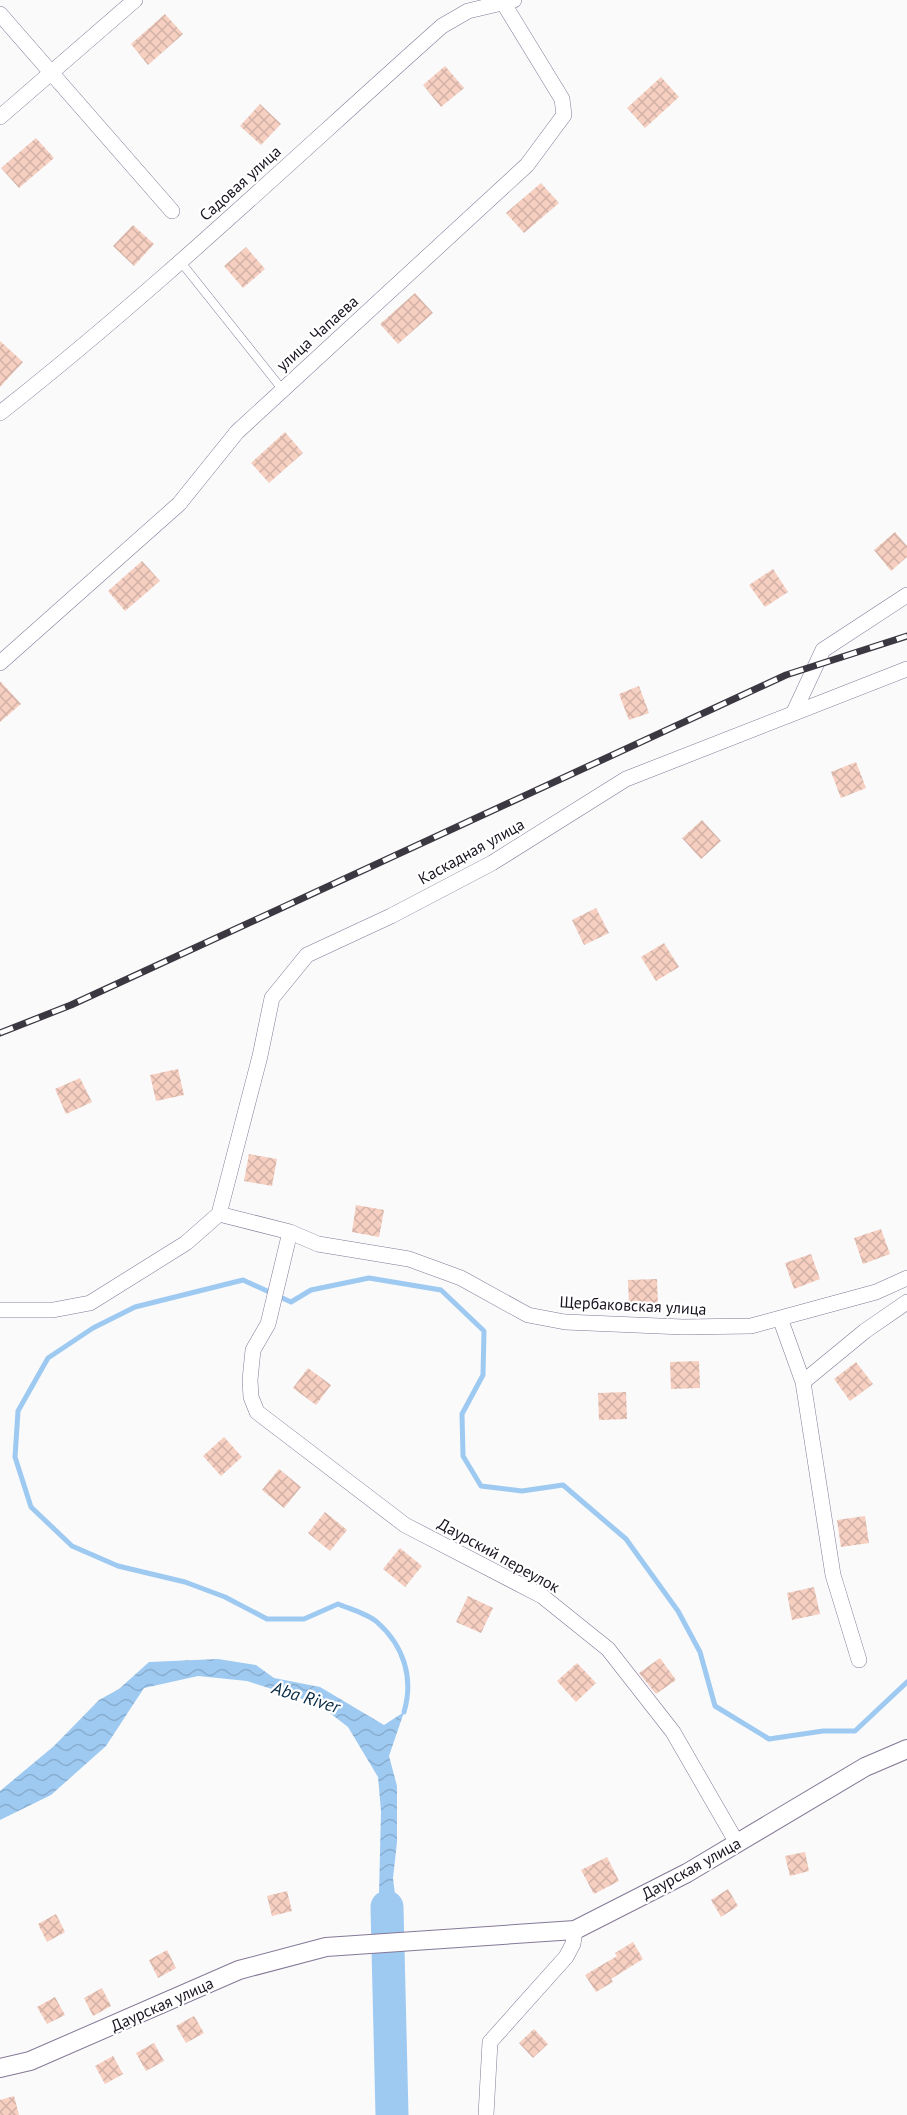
<svg xmlns="http://www.w3.org/2000/svg" width="907" height="2115" font-family="'PT Sans',sans-serif">
  <style>
    .water { fill: url(#water-waves) }
    .lines { fill: none; stroke-linecap: round; stroke-linejoin: round }
    .stream { stroke: #9ecaf2; stroke-width: 5 }
    .river { stroke: #9ecaf2; stroke-width: 33 }
    .building { fill: url(#building-cross-hatch) }
    .service-casing { stroke: #847897; stroke-width: 9 }
    .minor-casing { stroke: #847897; stroke-width: 16 }
    .tertiary-casing { stroke: #847897; stroke-width: 20 }
    .service { stroke: #fff; stroke-width: 8 }
    .minor { stroke: #fff; stroke-width: 15 }
    .tertiary { stroke: #fff; stroke-width: 18 }
    .rail-casing { stroke: #3c3842; stroke-width: 7 }
    .rail { stroke: #fff; stroke-width: 4.5; stroke-dasharray: 14; stroke-linecap: butt }
    .labels { text-anchor: middle; dominant-baseline: central; stroke-width: 4.5; stroke-linejoin: round; paint-order: stroke }
    .street-label { font-size: 16px; fill: #191420; stroke: #fff }
    .water-label { font-size: 18px; font-style: italic; fill: #092b45; stroke: #fff }
  </style>
  <defs>
    <pattern id="water-waves" width="16" height="10" patternUnits="userSpaceOnUse" patternTransform="scale(1.5)"><rect width="16" height="10" fill="#9ecaf2"/><path d="M0 5q4-4 8 0t8 0" fill="none" stroke="#88adcf"/></pattern>
    <pattern id="building-cross-hatch" width="8" height="8" patternUnits="userSpaceOnUse" patternTransform="scale(1.5)"><rect width="8" height="8" fill="#f6cfc1"/><path d="M0 0l8 8M0 8l8-8" fill="none" stroke="#d2b1a6"/></pattern>
  </defs>
  <rect width="100%" height="100%" fill="#fafafa"/>
  <path class="water" d="M 218,1659 L 256,1665 L 274,1678 L 320,1687 L 384,1725 L 404,1712 L 389,1756 L 397,1786 L 397,1842 L 393,1878 L 400,1936 L 378,1936 L 381,1811 L 378,1777 L 348,1727 L 318,1704 L 247,1681 L 198,1676 L 144,1688 L 106,1746 L 51,1795 L 0,1820 L 0,1791 L 54,1746 L 99,1700 L 119,1689 L 149,1662 Z"/>
  <g class="lines">
    <path class="stream" d="M 404,1712 C 414,1678 404,1646 377,1622 C 368,1614 350,1609 338,1604 L 304,1619 L 267,1619 L 225,1597 L 185,1582 L 118,1566 L 72,1546 L 31,1507 L 15,1457 L 18,1411 L 48,1358 L 93,1328 L 135,1307 L 243,1280 L 291,1302 L 311,1290 L 369,1278 L 441,1290 L 484,1331 L 483,1375 L 462,1414 L 463,1456 L 481,1486 L 522,1491 L 563,1485 L 626,1539 L 678,1611 L 700,1652 L 715,1706 L 769,1739 L 823,1731 L 855,1731 L 907,1682"/>
    <path class="river" d="M 387,1907 L 392,2115"/>
  </g>
  <path class="building" d="M 165,14 L 183,34 L 148,65 L 131,44 Z
    M 445,66 L 464,88 L 441,107 L 423,85 Z
    M 661,77 L 679,97 L 645,128 L 627,108 Z
    M 260,104 L 281,124 L 261,145 L 240,126 Z
    M 36,138 L 54,158 L 19,188 L 1,168 Z
    M 541,183 L 559,203 L 524,233 L 506,213 Z
    M 133,225 L 154,244 L 134,266 L 113,246 Z
    M 246,247 L 265,269 L 243,288 L 224,266 Z
    M 415,293 L 433,313 L 398,344 L 380,324 Z
    M 0,341 L 23,362 L 0,387 Z
    M 285,432 L 303,453 L 269,483 L 251,463 Z
    M 895,532 L 907,546 L 907,557 L 891,571 L 874,550 Z
    M 142,561 L 160,581 L 125,611 L 108,591 Z
    M 773,569 L 788,592 L 765,607 L 749,585 Z
    M 0,681 L 21,704 L 0,722 Z
    M 639,686 L 649,713 L 629,720 L 619,694 Z
    M 856,762 L 866,788 L 841,798 L 831,772 Z
    M 702,820 L 721,841 L 701,859 L 682,838 Z
    M 596,908 L 609,933 L 584,945 L 572,920 Z
    M 664,943 L 679,967 L 656,981 L 641,957 Z
    M 178,1069 L 184,1095 L 156,1101 L 150,1075 Z
    M 80,1078 L 92,1102 L 66,1114 L 55,1089 Z
    M 249,1154 L 277,1159 L 272,1186 L 244,1181 Z
    M 356,1205 L 384,1210 L 379,1237 L 352,1232 Z
    M 881,1229 L 890,1254 L 863,1264 L 854,1238 Z
    M 811,1254 L 820,1279 L 794,1289 L 785,1263 Z
    M 657,1279 L 658,1306 L 629,1307 L 628,1280 Z
    M 699,1361 L 700,1388 L 671,1389 L 670,1362 Z
    M 856,1362 L 873,1384 L 850,1401 L 834,1379 Z
    M 308,1368 L 331,1385 L 316,1405 L 293,1388 Z
    M 626,1392 L 627,1419 L 599,1420 L 598,1393 Z
    M 224,1437 L 242,1457 L 221,1476 L 203,1456 Z
    M 279,1469 L 301,1487 L 284,1508 L 262,1490 Z
    M 325,1512 L 347,1530 L 330,1551 L 308,1533 Z
    M 865,1516 L 869,1543 L 841,1547 L 837,1520 Z
    M 400,1548 L 422,1566 L 405,1587 L 383,1569 Z
    M 814,1587 L 820,1614 L 792,1620 L 787,1593 Z
    M 468,1596 L 493,1608 L 481,1633 L 456,1622 Z
    M 660,1658 L 676,1680 L 656,1694 L 639,1673 Z
    M 577,1663 L 596,1683 L 576,1702 L 557,1681 Z
    M 805,1852 L 809,1871 L 790,1876 L 785,1856 Z
    M 607,1857 L 619,1881 L 594,1894 L 581,1870 Z
    M 728,1889 L 738,1906 L 721,1917 L 711,1900 Z
    M 287,1891 L 292,1911 L 272,1916 L 267,1896 Z
    M 56,1914 L 65,1932 L 47,1942 L 38,1924 Z
    M 633,1942 L 643,1959 L 611,1979 L 613,1982 L 596,1992 L 585,1975 L 617,1956 L 615,1953 Z
    M 167,1950 L 176,1968 L 158,1978 L 149,1960 Z
    M 102,1988 L 111,2006 L 93,2016 L 84,1998 Z
    M 55,1997 L 65,2015 L 47,2024 L 37,2007 Z
    M 194,2016 L 204,2033 L 186,2043 L 176,2026 Z
    M 534,2029 L 548,2044 L 533,2058 L 519,2043 Z
    M 154,2043 L 164,2061 L 146,2071 L 136,2053 Z
    M 113,2056 L 123,2074 L 105,2084 L 95,2066 Z
    M 14,2096 L 19,2115 L 0,2115 L 0,2100 Z"/>
  <g class="lines">
    <g class="service-casing">
      <path id="service" d="M 180,261 L 282,389"/>
    </g>
    <g class="minor-casing">
      <path id="minor" d="M 0,14 L 172,211
        M 0,117 L 135,0
        M 0,413 C 154,292 296,156 442,26 L 468,11 L 514,0
        M 0,663 L 179,504 L 237,432 L 527,165 L 564,115 L 562,99 L 504,4
        M 794,712 L 823,650 L 907,595
        M 219,1214 L 260,1056 L 272,998 L 307,955 L 391,916 L 492,863 L 626,779 L 907,669
        M 290,1232 L 318,1244 L 409,1259 L 461,1278 L 528,1315 L 565,1322 L 683,1327 L 751,1326 L 876,1292 L 907,1278
        M 0,1310 L 53,1310 L 90,1303 L 186,1243 L 219,1214 L 290,1232 L 268,1324 L 253,1350 L 250,1380 L 251,1397 L 257,1412 L 405,1525 L 542,1596 L 608,1649 L 673,1732 L 737,1843
        M 780,1318 L 803,1382 L 833,1575 L 859,1660
        M 803,1382 L 865,1331 L 907,1302
        M 486,2115 L 490,2042 L 566,1957 L 573,1944 L 575,1930"/>
    </g>
    <g class="tertiary-casing">
      <path id="tertiary" d="M 0,2068 L 30,2061 L 239,1970 L 326,1947 L 575,1930 L 687,1873 L 865,1767 L 907,1749"/>
    </g>
    <use href="#service" class="service"/>
    <use href="#minor" class="minor"/>
    <use href="#tertiary" class="tertiary"/>
    <g class="rail-casing">
      <path id="rail" d="M 0,1033 L 71,1005 L 786,675 L 907,636"/>
    </g>
    <use href="#rail" class="rail"/>
  </g>
  <g class="labels">
    <g class="street-label">
      <text transform="translate(240 183) rotate(-42)">Садовая улица</text>
      <text transform="translate(317 333) rotate(-42)">улица Чапаева</text>
      <text transform="translate(471 851) rotate(-29)">Каскадная улица</text>
      <text transform="translate(633 1305) rotate(3)">Щербаковская улица</text>
      <text transform="translate(499 1555) rotate(29)">Даурский переулок</text>
      <text transform="translate(691 1868) rotate(-29)">Даурская улица</text>
      <text transform="translate(162 2004) rotate(-24)">Даурская улица</text>
    </g>
    <g class="water-label">
      <text transform="translate(306 1697) rotate(17)">Aba River</text>
    </g>
  </g>
</svg>
